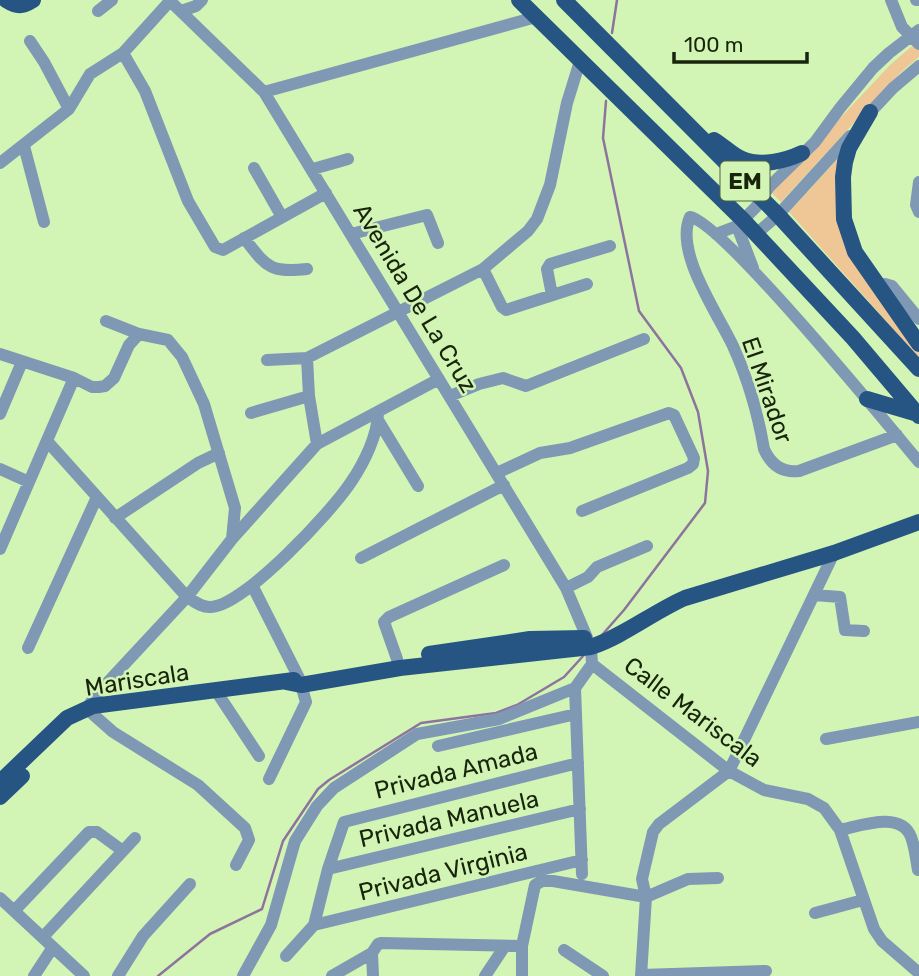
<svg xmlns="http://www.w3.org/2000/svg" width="919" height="976" font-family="Rubik,sans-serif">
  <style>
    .green { fill: #efc797 }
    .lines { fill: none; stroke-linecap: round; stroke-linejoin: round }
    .stream { stroke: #8d739d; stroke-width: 2.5 }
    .minor { stroke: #7f98b3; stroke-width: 12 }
    .major { stroke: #265584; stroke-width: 16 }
    .labels { text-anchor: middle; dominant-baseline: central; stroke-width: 5; stroke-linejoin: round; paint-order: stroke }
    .shield { fill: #d2f5b5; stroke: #50633f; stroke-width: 2 }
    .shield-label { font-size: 23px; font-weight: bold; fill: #18250c }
    .street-label { font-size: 24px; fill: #18250c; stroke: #d2f5b5 }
  </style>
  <rect width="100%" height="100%" fill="#d2f5b5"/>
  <path class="green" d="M 919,40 L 919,57 L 900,73 L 781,202 L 771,192 L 890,65 Z
    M 842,154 L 842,220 L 919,350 L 919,358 L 789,212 Z"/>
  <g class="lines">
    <path class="stream" d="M 612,33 L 617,0
      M 602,635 L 624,610 L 705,503 L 708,471 L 698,412 L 681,368 L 639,311 L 603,138 L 606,101
      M 158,976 L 210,934 L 262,909 L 283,841 L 318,789 L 329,780 L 421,723 L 496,713 L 517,705 L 564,677 L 584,655"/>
    <path class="minor" d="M 169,0 L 264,92 L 566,588 L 591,647 L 592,664 L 575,688 L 499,719 L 417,734 L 334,788 L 317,806 L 295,841 L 271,925 L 243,976
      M 891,0 L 902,27 L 919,44
      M 916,0 L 919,0
      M 98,11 L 112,0
      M 181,11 L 196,6 L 202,0
      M 30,41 L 44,62 L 69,109
      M 123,53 L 145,91 L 188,201 L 215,247 L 223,250 L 326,193
      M 264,92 L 536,17
      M 864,119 L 893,88 L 919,66
      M 24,146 L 44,222
      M 0,163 L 69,109 L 90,74 L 123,53 L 170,1
      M 254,168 L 282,217
      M 313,169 L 348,159
      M 919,182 L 916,205 L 919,212
      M 737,226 L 753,268
      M 351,234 L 427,215 L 438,243
      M 716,234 L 737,226 L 756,207 L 769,187 L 815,142 L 840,108 L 873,68 L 889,53 L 919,30
      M 756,234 L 778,215 L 850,136
      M 244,238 C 267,267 269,273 307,269
      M 483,269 L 502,307 L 506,310 L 587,284
      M 878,286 L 885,284 L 892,286 L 919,319
      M 552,295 L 547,269 L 550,264 L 610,246
      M 106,321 L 139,334 L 168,340 L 182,357 L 204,404 L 235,508 L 232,539
      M 0,354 L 74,378 L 92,387 L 99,387 L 105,386 L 114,378 L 129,345 L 139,334
      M 307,358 L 309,396 L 317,444
      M 267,360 L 307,358 L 483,269 L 528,231 L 537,219 L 550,185 L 567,103 L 580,61
      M 450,396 L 479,384 L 503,378 L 526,386 L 644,339
      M 251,413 L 309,396
      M 0,414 L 22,362
      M 378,420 L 418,486
      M 897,435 L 799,471 C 782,473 771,465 764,449 C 758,414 748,379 733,346 C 718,314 674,252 690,217 C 721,221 889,426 919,462
      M 47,441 L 187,597 C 194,601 202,608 211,607 C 244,606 333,510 351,482 C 364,463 378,435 378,412
      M 0,469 L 29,482
      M 497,473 L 540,453 L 570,448 L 669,413 L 674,415 L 694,458 L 693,464 L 688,468 L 582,511
      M 115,518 L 198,463 L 219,453
      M 0,549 L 74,378
      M 361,558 L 504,485
      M 253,587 L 299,678 L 306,702 L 269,779
      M 566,588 L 588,577 L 597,567 L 647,546
      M 814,595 L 840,597 L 845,630 L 864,631
      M 28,648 L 97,497
      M 397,659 L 384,622 L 389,617 L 504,565
      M 592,664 L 729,771 L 764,790 L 808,799 L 824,808 L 840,830 L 874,929 L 882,941 L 919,973
      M 575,688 L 582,874
      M 216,691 L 259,756
      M 826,739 L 919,722
      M 438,746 L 576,714
      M 840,830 C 860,826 901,810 911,837 C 915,847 916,860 918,870
      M 236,865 L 249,840 L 245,828 L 198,785 L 113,732 L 87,709 L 94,697 L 187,597 L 232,539 L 317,444 L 439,379
      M 328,869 L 580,809
      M 646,897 L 688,879 L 718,878
      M 0,898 L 84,976
      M 14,911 L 89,832 L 97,832 L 123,851
      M 815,913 L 863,900
      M 314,925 L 328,869 L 344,822 L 578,763
      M 43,937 L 135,838
      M 564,950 L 603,976
      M 286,956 L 314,925 L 582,860
      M 641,975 L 766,971
      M 34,976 L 53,947
      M 118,976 L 143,936 L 190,884
      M 332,976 L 372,953
      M 373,976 L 372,953 L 378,944 L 381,943 L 522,946
      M 485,976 L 505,946
      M 522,976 L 522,946 L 535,885 L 542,881 L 553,881 L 646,897
      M 641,976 L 646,897 L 642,879 L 653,832 L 659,824 L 729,771 L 834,553"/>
    <path class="major" d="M 6,0 C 17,7 22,7 33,0
      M 519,0 L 743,220 L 853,338 L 919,416
      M 564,0 L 778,215 L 919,369
      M 870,112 L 849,148 L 845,162 L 843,177 L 844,219 L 855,252 L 919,344
      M 714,140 C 724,146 732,155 742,159 C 761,167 785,161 802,153
      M 867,399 L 918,414
      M 429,654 L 530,639 L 584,638
      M 286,682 L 301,685 L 400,668 L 591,647 C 624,636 653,612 685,598 L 834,553 L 919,522
      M 0,782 L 67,718 L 93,706 L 294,680
      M 0,797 L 22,776"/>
  </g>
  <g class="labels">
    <rect class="shield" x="720.5" y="161.5" width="49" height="39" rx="5"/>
    <g class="shield-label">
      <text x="745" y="181">EM</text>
    </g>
    <g class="street-label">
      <text transform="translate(415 298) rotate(59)">Avenida De La Cruz</text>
      <text transform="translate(767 390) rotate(71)">El Mirador</text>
      <text transform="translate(137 680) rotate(-9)">Mariscala</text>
      <text transform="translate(693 712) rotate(37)">Calle Mariscala</text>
      <text transform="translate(456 771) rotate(-14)">Privada Amada</text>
      <text transform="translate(449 819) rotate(-13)">Privada Manuela</text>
      <text transform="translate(443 872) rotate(-14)">Privada Virginia</text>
    </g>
  </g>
  <path d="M674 52v10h133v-10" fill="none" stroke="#18250c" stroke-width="3.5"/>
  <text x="684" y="52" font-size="21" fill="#18250c" stroke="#d2f5b5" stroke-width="5" paint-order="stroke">100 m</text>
</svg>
